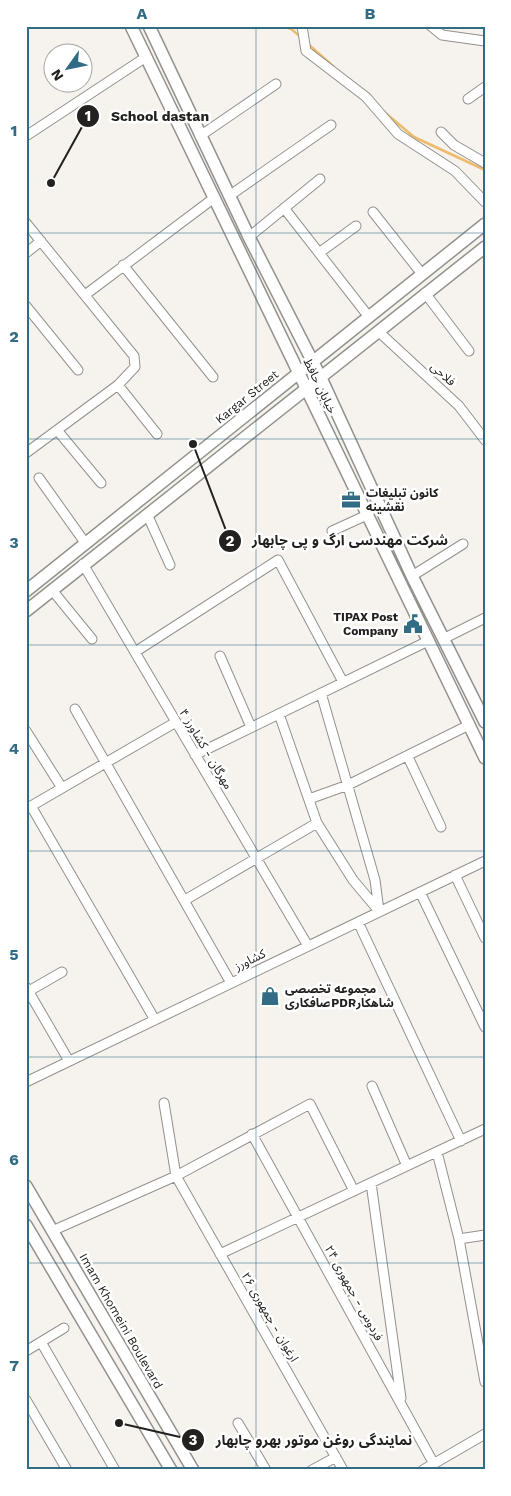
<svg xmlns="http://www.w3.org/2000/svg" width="511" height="1496" font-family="'Work Sans','Noto Sans Arabic',sans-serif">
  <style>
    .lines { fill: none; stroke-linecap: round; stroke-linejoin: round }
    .stream { stroke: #edbb6a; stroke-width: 2.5 }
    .minor-casing { stroke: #94918d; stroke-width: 11 }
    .major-casing { stroke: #94918d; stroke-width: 14 }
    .minor { stroke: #fff; stroke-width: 9 }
    .major { stroke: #fff; stroke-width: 11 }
    .grid { fill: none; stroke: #316c84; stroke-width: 1; stroke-opacity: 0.55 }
    .labels { text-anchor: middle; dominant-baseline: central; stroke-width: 5; stroke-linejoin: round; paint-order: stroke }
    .street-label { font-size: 12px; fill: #22211f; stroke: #fff }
    .poi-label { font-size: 12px; font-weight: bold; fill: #22211f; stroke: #fff; text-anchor: start }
    .leader { fill: none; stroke: #22211f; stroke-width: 2 }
    .callout-dot { fill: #22211f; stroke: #fff; stroke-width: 2 }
    .mark-label { font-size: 15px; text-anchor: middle; font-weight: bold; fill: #fff }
    .callout-label { font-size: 14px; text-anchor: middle; font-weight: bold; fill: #22211f; stroke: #fff; stroke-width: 5; stroke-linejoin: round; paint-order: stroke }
    .neatline { fill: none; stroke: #316c84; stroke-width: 2 }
    .grid-label { font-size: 16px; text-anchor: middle; font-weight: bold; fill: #316c84 }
  </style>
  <rect width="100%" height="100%" fill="#f6f3ee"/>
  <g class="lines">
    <path class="stream" d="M 283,26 L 291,29 L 301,37
      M 308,44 L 334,67
      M 383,111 L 414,137 L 485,170"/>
    <g class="minor-casing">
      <path id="minor" d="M 302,26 L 306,51 L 366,97 L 398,134 L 455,171 L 485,202
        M 431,26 L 442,35 L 485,41
        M 468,99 L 485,87
        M 441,132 L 454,145 L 485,163
        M 26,136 L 146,57
        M 200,136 L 276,84
        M 229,196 L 331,125
        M 284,208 L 369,317
        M 373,212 L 422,274
        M 26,223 L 134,356 L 135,367 L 118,385 L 26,453
        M 249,237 L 320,179
        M 26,253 L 41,241
        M 319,253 L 356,226
        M 123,265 L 213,377
        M 425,293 L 469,351
        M 85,295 L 214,198
        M 26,306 L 78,370
        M 379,332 L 459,406 L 485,440
        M 118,385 L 157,434
        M 57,430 L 101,483
        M 39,478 L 86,544
        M 147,514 L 170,565
        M 332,531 L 367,515
        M 83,564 L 308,946
        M 412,576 L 463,544
        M 52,590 L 92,639
        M 445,638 L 485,618
        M 135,652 L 278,560 L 343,682
        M 220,656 L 251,727
        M 321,693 L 375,880 L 379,911
        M 75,709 L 231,983
        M 26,731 L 62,788
        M 195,755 L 428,641
        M 408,757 L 441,827
        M 309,799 L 348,785 L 469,725
        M 31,806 L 155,1020
        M 26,809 L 176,722
        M 317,823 L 353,880 L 379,911
        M 455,875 L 485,938
        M 420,892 L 485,1027
        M 185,900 L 317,823 L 279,714
        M 358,922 L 461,1141
        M 26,987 L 69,1061
        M 29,991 L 62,972
        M 26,1082 L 485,861
        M 372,1086 L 407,1166
        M 164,1103 L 176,1176 L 343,1470
        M 252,1134 L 434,1464
        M 437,1152 L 459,1239 L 485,1382
        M 371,1183 L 401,1398
        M 52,1231 L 176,1176 L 310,1104 L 354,1191
        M 459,1239 L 485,1235
        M 220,1254 L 485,1129
        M 41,1342 L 115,1470
        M 26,1351 L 64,1328
        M 26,1400 L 67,1470
        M 238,1423 L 266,1470
        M 312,1470 L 336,1457
        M 423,1470 L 485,1434"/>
    </g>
    <g class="major-casing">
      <path id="major" d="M 131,26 L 485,758
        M 149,26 L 249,237 L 321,378 L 412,576 L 485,722
        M 26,591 L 485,224
        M 26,611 L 485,247
        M 26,1186 L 193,1470
        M 26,1225 L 171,1470"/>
    </g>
    <use href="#minor" class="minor"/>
    <use href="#major" class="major"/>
  </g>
  <path class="grid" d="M 256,26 L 256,1470M 26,233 L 485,233M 26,439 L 485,439M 26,645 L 485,645M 26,851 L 485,851M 26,1057 L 485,1057M 26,1263 L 485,1263"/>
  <defs>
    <g id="office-bare" transform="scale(1.5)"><path d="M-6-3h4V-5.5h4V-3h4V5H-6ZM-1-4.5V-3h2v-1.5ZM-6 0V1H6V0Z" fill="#316c84" stroke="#fff" stroke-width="2.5" paint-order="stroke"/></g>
    <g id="civic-bare" transform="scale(1.5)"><path d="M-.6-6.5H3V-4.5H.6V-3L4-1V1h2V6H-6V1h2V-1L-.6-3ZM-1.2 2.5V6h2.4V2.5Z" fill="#316c84" stroke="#fff" stroke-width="2.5" paint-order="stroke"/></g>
    <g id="shop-bare" transform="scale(1.5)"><path d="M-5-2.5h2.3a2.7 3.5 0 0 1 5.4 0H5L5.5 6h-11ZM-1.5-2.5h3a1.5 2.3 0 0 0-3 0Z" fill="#316c84" stroke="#fff" stroke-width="2.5" paint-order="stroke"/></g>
  </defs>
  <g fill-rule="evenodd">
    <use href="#office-bare" x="351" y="500"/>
    <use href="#civic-bare" x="413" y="624"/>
    <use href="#shop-bare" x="270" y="996"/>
  </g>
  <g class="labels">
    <g class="street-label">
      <text transform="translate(443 374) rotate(42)">فلاحی</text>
      <text transform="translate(320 386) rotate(64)">خیابان حافظ</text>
      <text transform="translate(247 397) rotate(-39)">Kargar Street</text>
      <text transform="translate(206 749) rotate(59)">مهرگان - کشاورز ۴</text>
      <text transform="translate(250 960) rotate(-26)">کشاورز</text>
      <text transform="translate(354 1293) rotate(61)">فردوس - جمهوری ۲۴</text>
      <text transform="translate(270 1317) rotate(60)">ارغوان - جمهوری ۲۶</text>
      <text transform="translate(121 1321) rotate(60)">Imam Khomeini Boulevard</text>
    </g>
    <g class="poi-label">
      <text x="366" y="493">کانون تبلیغات<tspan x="366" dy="14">نقشینه</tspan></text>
      <text x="398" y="617" text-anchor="end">TIPAX Post<tspan x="398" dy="14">Company</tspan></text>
      <text x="285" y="989">مجموعه تخصصی<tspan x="285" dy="14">صافکاریPDRشاهکار</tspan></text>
    </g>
  </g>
  <path class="leader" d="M51 183L88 116M193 444L230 541M119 1423L193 1440"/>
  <g class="callout-dot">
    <circle cx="51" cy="183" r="5"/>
    <circle cx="193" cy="444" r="5"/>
    <circle cx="119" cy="1423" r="5"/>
    <circle cx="88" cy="116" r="12"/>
    <circle cx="230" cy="541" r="12"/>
    <circle cx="193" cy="1440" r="12"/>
  </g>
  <g class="mark-label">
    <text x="88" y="121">1</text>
    <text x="230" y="546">2</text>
    <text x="193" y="1445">3</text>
  </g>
  <g class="callout-label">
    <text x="160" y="121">School dastan</text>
    <text x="350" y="545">شرکت مهندسی ارگ و پی چابهار</text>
    <text x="314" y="1445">نمایندگی روغن موتور بهرو چابهار</text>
  </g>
  <rect width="511" height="1496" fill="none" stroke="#ffffff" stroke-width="55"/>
  <g transform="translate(68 68) rotate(237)"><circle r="24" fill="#ffffff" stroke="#a7a6a5"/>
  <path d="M0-4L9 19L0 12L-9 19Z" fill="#316c84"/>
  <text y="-8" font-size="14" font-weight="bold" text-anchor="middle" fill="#22211f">N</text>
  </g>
  <rect x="28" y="28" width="456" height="1440" class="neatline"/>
  <g class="grid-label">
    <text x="142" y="19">A</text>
    <text x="370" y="19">B</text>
    <text x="14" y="136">1</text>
    <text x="14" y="342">2</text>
    <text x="14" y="548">3</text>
    <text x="14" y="754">4</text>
    <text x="14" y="960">5</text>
    <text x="14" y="1165">6</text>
    <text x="14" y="1371">7</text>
  </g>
</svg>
